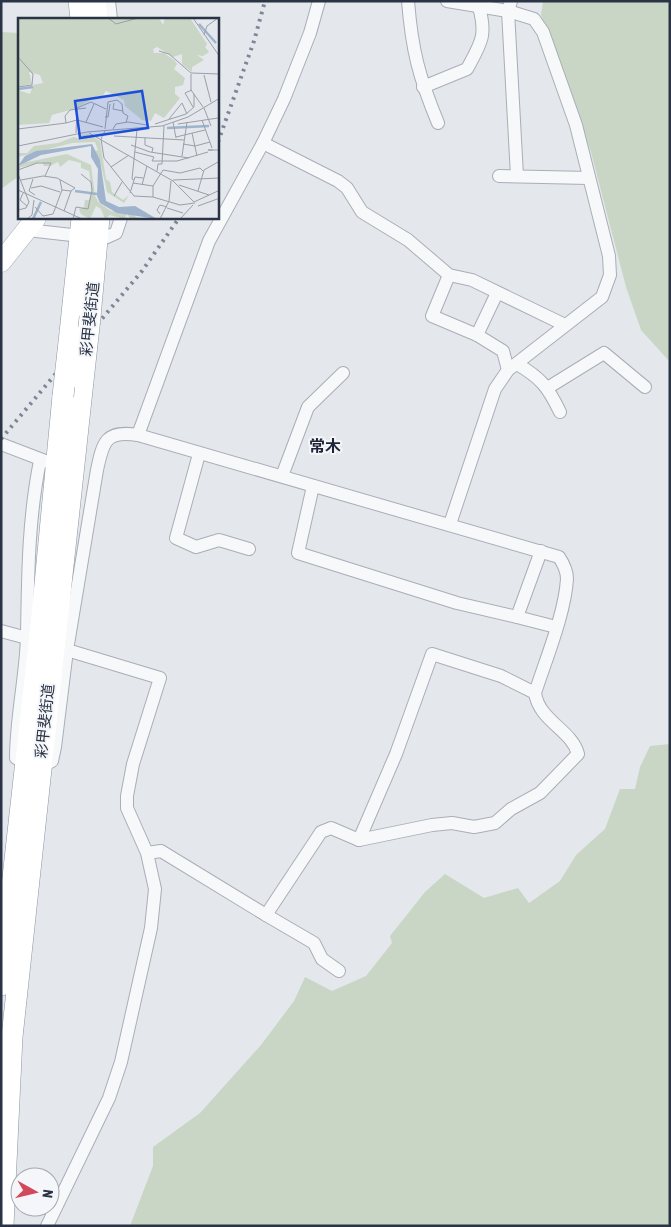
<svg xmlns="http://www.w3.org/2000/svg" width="671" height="1227" font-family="'Asap Condensed','Noto Sans JP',sans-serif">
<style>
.green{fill:#c9d6c5}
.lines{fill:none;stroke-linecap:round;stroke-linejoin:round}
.minor-casing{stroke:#a9aeb7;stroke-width:14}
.primary-casing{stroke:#a3abb8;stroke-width:21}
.trunk-casing{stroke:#8b94a3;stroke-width:22}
.minor{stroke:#f7f8fa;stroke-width:12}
.primary{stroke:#fff;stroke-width:20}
.trunk{stroke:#fff;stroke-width:21}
.rail{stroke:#7d8696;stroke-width:4;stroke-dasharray:2.5 5;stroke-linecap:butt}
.trunk-bridge-casing{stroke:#8b94a3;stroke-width:22;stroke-linecap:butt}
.trunk-bridge{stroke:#fff;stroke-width:21}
.labels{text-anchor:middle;stroke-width:4;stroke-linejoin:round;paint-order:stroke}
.street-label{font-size:15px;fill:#2b3445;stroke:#f4f6f9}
.neighbourhood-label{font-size:16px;font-weight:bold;fill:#1d2536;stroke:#f4f6f9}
.inset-river{fill:none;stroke:#9fb4cc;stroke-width:2.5}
.inset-road{fill:none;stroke:#9a9fa9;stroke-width:1}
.view{fill:#1d4ed8;fill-opacity:0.15;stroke:#1d4ed8;stroke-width:2.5}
.inset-edge{fill:none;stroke:#2b3445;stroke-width:2.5}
</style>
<rect width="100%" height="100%" fill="#e4e7ec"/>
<g class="green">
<polygon points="543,1 670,1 670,362 641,330 626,287 591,152 541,15"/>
<polygon points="1,32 19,33 19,176 1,189"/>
<polygon points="670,744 670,1226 130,1226 153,1166 153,1147 200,1113 261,1045 294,1001 305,977 332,991 366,976 392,943 390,936 425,892 445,874 484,898 518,888 529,903 560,881 576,855 605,829 620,789 635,789 640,767 650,746"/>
</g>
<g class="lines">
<g class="minor-casing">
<g id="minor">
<polyline points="109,1 111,19"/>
<path d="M408,1C412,51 419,77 438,123"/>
<polyline points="447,1 508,11 534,19 543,32 576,125 609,256 610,275 602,297 508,370 495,389 450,524"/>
<polyline points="511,1 508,11 517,176"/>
<path d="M423,87L467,69C481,43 487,36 479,7"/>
<polyline points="263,143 338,181 347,188 362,212 408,240 449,275 472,280 565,325"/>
<polyline points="499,176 589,178"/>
<polyline points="27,230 72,235"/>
<polyline points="107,237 116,233 121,218"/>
<polyline points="449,275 432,316 477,335 503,351 508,370"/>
<polyline points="477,335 497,293"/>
<path d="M517,364C541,378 548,387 560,412"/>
<polyline points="549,387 604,353 645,387"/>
<polyline points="138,435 209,241 263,143 284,99 310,33 319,1"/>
<polyline points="1,444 48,462"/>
<polyline points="199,454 176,538 196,547 219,540 249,549"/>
<polyline points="282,476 308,407 343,373"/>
<polyline points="313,486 298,553 457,603 517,617"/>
<polyline points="541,551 517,617 556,627"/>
<polyline points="1,631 27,638"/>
<path d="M25,763L16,758C16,717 26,677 27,636C28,577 28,520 40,461"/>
<polyline points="43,766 52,761 55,747 67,650"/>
<polyline points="359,840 396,754 432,654 501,676 535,693"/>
<polyline points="266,915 314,943 322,959 339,971"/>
<polyline points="27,1207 55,1208"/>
<path d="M47,1226L109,1098L121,1062L151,928L155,889L147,853L127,808V796L133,764L160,678L67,650L97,470C103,441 106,430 138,435L559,557C563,563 567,570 567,579C565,613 546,659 535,693C539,721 572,730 578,754L540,793L511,809L495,823L474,827L452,823L432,825L359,840L331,828L321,832L266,915L161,851L147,853"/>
</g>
</g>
<g class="primary-casing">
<polyline id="primary" points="1,262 36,218"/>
</g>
<g class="trunk-casing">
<g id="trunk">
<polyline points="79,1 81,19"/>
<polyline points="95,1 97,19"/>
<polyline points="90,317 99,218"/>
<polyline points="70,333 82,218"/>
<polyline points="1,985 41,626 63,396"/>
<polyline points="3,1226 12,1037 83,381"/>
</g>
</g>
<use href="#minor" class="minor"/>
<use href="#primary" class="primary"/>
<use href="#trunk" class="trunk"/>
<g class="rail">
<polyline points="218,142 254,41 265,1"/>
<polyline points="1,439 142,271 179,218"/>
</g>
<g class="trunk-bridge-casing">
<g id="trunk-bridge">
<polyline points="83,381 90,317"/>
<polyline points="63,396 70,333"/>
</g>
</g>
<use href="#trunk-bridge" class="trunk-bridge"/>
</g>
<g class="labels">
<g class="street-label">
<text transform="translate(90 319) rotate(-84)" y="5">彩甲斐街道</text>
<text transform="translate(45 721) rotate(-84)" y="5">彩甲斐街道</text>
</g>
<g class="neighbourhood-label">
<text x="325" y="452">常木</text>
</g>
</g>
<g transform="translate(18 18)">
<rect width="201" height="201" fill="#e4e7ec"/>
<path d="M0,0H141L145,7L147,0H172L189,26L187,29L191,34L185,38L179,37L186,42L174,49V54L164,46V36L155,39L139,29L135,31L136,35H146L157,43L159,46L156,51L167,60L165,67L157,69V76L162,80L146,100L137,95L133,103L124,102L107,88L106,82L88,73L83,80L79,78L59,90L34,97L31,105L0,107V72L12,76L15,67L25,65L22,57L11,54L14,66L0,69ZM69,116L82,123L88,161L92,164L94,174L105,182L111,177L106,185L89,174L82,142L76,134L80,132L77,124L54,125L0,139V135H9L16,128L40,125L56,119L63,121L64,117ZM49,136L73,147L77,178L81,185L93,193L112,195L121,201H113L109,196L106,201L92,197L87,201L83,191L78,188L72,201L63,196L61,191L66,189L67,182H71L74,174L71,153L63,150V145L51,142L42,149L40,144L32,148H26L24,144L0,150L4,145Z" fill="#c9d6c5"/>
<path d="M74,126L82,142L88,183L101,189L117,188L139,201L99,195L82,185L79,178L80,151L73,139V128L23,137L0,148L7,138L18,133Z" fill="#9fb4cc"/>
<path class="inset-river" d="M181,6L198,25M0,71L15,69M149,110L191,108M57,173L79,176M15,201L23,184"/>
<path class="inset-road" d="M90,0L98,6L120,0M175,0L202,39M186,17L189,8L200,0M141,33L151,36L173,55L202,56M0,39L15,56L14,67L0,69M173,56V72L185,89M186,57L193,84M174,72L167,75L175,89M96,85L95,91L105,93M186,90L193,108M87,99H90L92,86M151,101L164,85L169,96M184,102L194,130M68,104L76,86M155,104L158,120M48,105L59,102L85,109M137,106L168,96L176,89V76M160,106L200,100M0,111L48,105L47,98L52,92L68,90M87,111L90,84L99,82L104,86L105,95L110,98L108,104M95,111L98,106L110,104L129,107M87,113L83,121L86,140L116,178L135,179V168L145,152L162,155L182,150L185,153M58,115L59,90L73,84L88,91M71,115L155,163L176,184L202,172M174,115L179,138M96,118L166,122M158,119L187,112M127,120V127L135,130L134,134M165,126L177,128L192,124M113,127L132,134L171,140M0,128L69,114L144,108L170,99L202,80M195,132H190H202M117,134L136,139L134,143H159L190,134M164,138L169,104M93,149L111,137M0,152L19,145H33L27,158M139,153L140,146H144L146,108M0,156L11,184L8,190L0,192M15,161L11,173L17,177M3,162L25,158L39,160L57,170L53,173L44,172M116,162L114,161L119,112M155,162L202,160M115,165L135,168M124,167L129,148M161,167L191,177M13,170L23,168L42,174M0,172L64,201M180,173L186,152L200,144M5,175L2,182L9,188M112,175L117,159L125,160M96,178L104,164M135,179L162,187L177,185M180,188L202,180M17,189L25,198L35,196L44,172L42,162M149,190L165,195M46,193L53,173M142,196L139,192L142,187L149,189M9,201L14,197L16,182M55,201L58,189L70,191L74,172L73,164L63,156M142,201L151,183L153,163M162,201L175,187"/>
<path class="view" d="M124,73L130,110L62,120L57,83Z"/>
<rect width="201" height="201" class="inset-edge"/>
</g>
<rect width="671" height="1227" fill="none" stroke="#2b3445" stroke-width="5"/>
<g transform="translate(35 1192) rotate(98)"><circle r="24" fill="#f4f6f9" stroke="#a4a8b1"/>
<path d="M0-4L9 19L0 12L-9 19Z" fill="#d1495b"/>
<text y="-8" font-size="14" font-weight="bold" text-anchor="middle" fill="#2b3445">N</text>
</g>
</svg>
